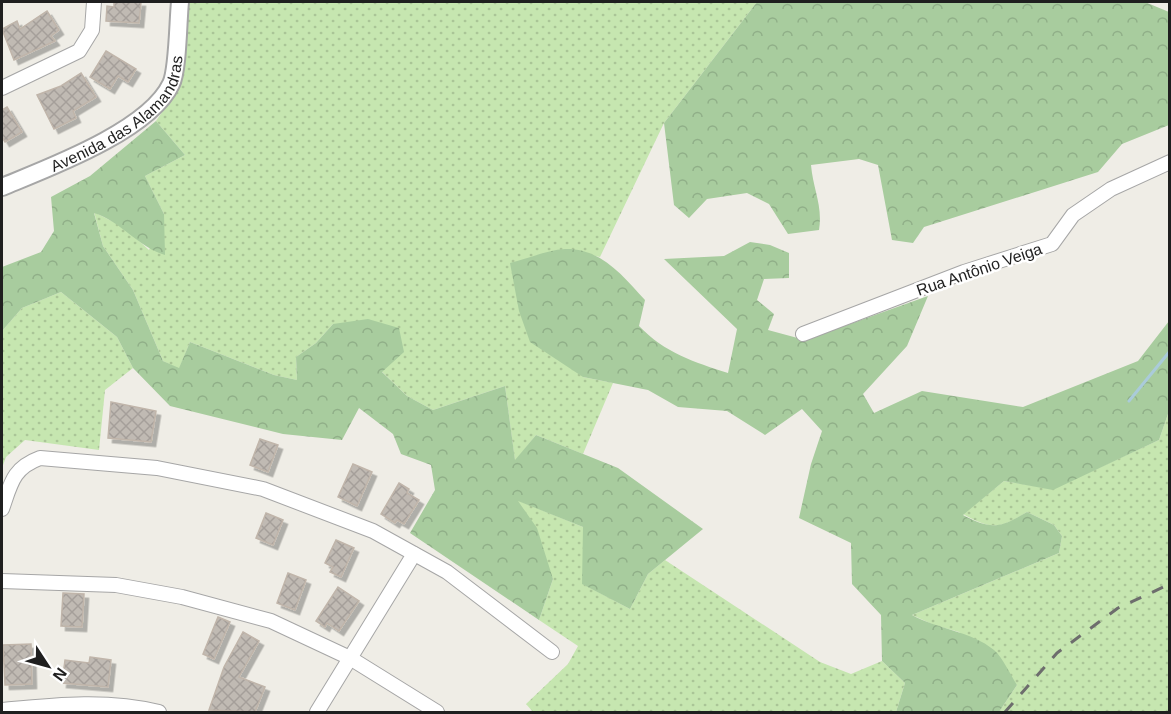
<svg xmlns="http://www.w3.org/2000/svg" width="1171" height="714" font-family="Arial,sans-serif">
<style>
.grass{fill:url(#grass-dots)}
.forest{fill:url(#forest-crowns)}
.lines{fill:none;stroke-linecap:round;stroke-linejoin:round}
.stream{stroke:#aacbda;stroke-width:3}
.building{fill:url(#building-cross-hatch);stroke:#c0b5aa;stroke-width:1.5;filter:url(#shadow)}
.minor-casing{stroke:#a6a6a6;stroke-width:16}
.tertiary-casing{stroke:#a6a6a6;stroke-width:20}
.minor{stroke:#fff;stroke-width:14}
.tertiary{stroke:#fff;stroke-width:16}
.rail{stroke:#6d6d6d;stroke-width:3;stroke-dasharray:12 12;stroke-linecap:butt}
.labels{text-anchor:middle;stroke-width:5;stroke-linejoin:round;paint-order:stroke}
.street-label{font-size:16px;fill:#1f1f1f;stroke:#fff}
</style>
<defs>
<pattern id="grass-dots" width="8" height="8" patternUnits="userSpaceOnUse" patternTransform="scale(1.5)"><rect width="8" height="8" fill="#c6e6b0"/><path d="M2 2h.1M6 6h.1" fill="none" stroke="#aac597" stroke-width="1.8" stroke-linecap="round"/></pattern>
<pattern id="forest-crowns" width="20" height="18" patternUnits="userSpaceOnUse" patternTransform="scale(1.5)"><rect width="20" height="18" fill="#a8cc9e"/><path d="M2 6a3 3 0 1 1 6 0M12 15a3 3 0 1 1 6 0" fill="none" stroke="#90af88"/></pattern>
<pattern id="building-cross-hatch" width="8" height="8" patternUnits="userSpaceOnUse" patternTransform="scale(1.5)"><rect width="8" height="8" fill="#c0bab3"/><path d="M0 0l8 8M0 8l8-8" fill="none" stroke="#a59f9a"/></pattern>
<filter id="shadow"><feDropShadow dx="4.5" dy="4.5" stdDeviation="0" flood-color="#0004"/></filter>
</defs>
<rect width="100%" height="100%" fill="#efede6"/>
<g class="grass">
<polygon points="188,2 757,2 664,123 600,257 565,249 583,377 613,383 583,454 536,435 515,461 505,386 433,410 407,396 333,324 316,343 296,357 297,380 274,375 190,342 179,369 163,361 133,290 103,246 94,212 125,228 149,250 164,214 145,176 185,155 156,121 179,87"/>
<polygon points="61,292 117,337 133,368 105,390 99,450 25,440 6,457 2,468 2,331 22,308"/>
<path d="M1169,411V712H999L1017,685L959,632L934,625L912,615L1059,553L1062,536L1054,525L1027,512C1000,529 991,530 963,514L1004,481L1053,489L1159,440Z"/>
<polygon points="517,500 583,527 583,584 630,609 648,574 665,560 820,662 851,674 882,661 905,683 896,712 533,712 526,704 568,664 578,646 539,620 553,579"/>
</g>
<g class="forest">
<path d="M757,2H1145L1169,12V125L1122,144L1098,172L924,227L913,243L892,240L878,165L859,159L811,165C813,189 823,206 819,230L788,234L769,204L747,193L707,199L689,218L674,205L664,123Z"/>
<path d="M156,121L185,155L145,176L164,214L165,255C138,247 122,222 94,213L103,246L133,290L163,361L179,368L190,342L274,375L297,380L296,357L316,343L333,324L368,319L399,328L404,352L382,372L407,396L433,410L505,386L515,460L536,435L618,468L703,529L648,574L630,609L582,584L583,527L518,501L537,528L553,579L539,620L410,533L435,490L431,465L401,454L393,434L359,408L342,440L283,434L170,406L133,368L117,337L61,292L22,308L2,331V267L41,252L54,231L51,197L90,176Z"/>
<path d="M750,242L770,245L789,253V278L764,279L757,300L774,314L768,330L805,340L928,296L907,346L863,394L874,413L922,391L1023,407L1138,361L1169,321V411L1159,440L1053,490L1004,481L963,515C991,530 1000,528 1027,512L1054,525L1062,536L1059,553L912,615C937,629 971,631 994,650C1003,658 1010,674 1017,685L999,712H896L905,683L882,661L881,615L852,584L851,543L799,518L811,464L822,431L802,409L765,435L727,411L678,407L648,390L583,377L530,342L519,311L510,263C527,259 547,250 565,249C601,248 623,276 645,300L639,326C665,353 694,362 728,373L737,329L664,259L724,256Z"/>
</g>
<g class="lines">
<polyline class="stream" points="1129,401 1170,351"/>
</g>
<g class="building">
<polygon points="114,2 141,2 139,23 106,21 107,6 114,7"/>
<polygon points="47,11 59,30 51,36 55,41 14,60 2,29 17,21 20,29"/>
<polygon points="106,51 136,69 128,82 118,76 110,89 90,77"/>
<polygon points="81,73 96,97 73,111 76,118 54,129 37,95 61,86"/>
<polygon points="7,107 22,132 5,142 2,137 2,110"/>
<polygon points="111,402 156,411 151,442 108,438"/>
<polygon points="260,439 278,445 268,472 250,465"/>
<polygon points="353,464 372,472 357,506 338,497"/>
<polygon points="399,483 409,489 407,493 419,500 404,524 397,520 395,523 381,514"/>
<polygon points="266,513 283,520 273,545 256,538"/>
<polygon points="336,540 354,548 341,577 330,572 333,567 325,563"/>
<polygon points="288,573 306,580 295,610 277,603"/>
<polygon points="338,587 359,601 339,631 327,623 325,627 316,621"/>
<polygon points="63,593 84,594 82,627 61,626"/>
<polygon points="218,617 230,622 214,659 203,654"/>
<polygon points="243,632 259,641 239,677 265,687 255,712 209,710 224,667"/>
<polygon points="31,644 32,684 5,685 3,645"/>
<polygon points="90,657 111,660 108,687 62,683 65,660 89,663"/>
</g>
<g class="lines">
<g class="minor-casing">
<g id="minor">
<polyline points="2,88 79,51 92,30 94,2"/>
<polyline points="803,334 964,272 1052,244 1073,215 1111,189 1170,162"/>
<path d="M2,509C11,483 13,468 40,458L157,468L263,489L373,531L447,572L552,652"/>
<polyline points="2,581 116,585 182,597 271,621 350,658 437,712"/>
<path d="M2,710C54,705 107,699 159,712"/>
<polyline points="317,712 414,554"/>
</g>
</g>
<g class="tertiary-casing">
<g id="tertiary">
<path id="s1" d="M2,187C48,168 149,131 171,84C178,70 178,20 180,2"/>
</g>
</g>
<use href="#minor" class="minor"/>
<use href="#tertiary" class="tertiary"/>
<polyline class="rail" points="1005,712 1057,653 1118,608 1170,584"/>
</g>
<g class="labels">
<g class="street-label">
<text dy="6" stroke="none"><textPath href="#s1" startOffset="142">Avenida das Alamandras</textPath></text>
<text transform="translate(979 269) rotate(-19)" y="6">Rua Antônio Veiga</text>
</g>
</g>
<rect width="1171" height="714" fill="none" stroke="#1f1f1f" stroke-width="6"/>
<g transform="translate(48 666) rotate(126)" stroke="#ffffff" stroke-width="4.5" paint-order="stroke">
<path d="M0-4.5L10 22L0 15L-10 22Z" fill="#1f1f1f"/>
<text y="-9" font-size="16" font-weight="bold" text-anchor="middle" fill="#1f1f1f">N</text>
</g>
</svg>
